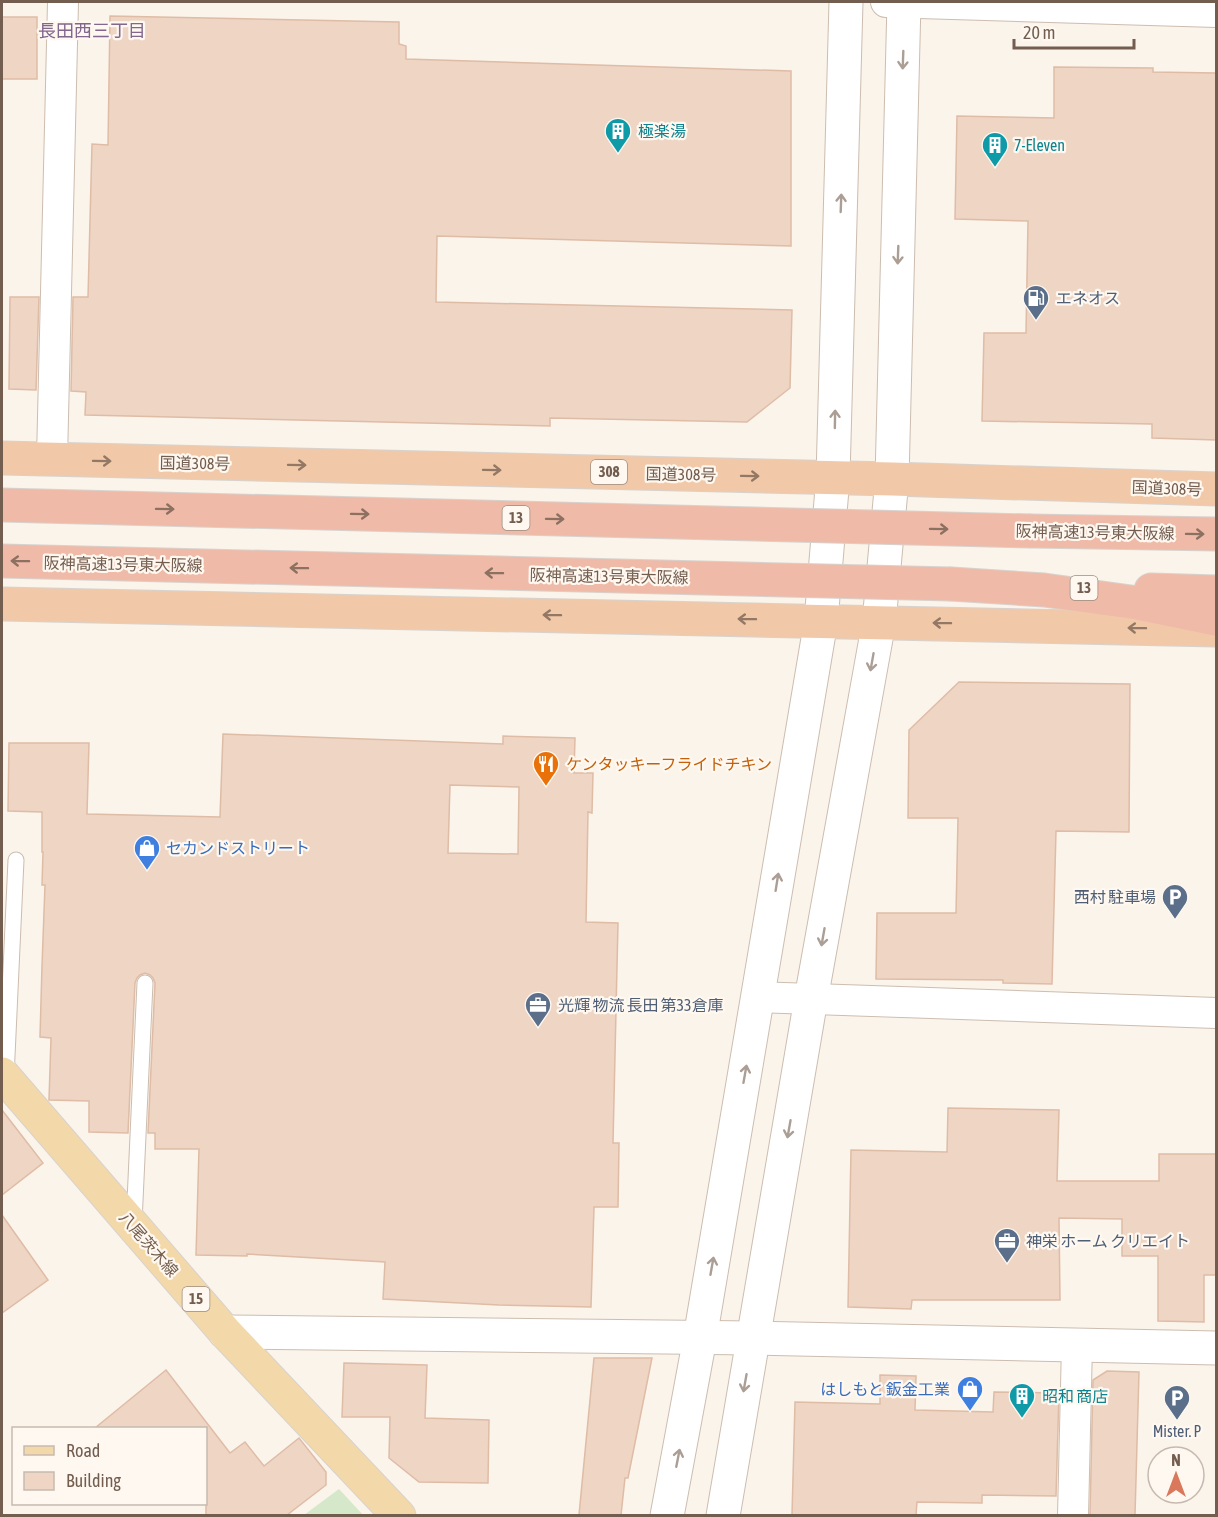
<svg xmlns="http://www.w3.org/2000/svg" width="1218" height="1517" font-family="'Asap Condensed','Noto Sans JP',sans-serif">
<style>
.green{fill:#d5e8c9}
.building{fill:#eed5c4;stroke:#dfbca6;stroke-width:1.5;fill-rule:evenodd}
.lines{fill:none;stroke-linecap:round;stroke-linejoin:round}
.service-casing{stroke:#ccbdb0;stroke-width:17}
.minor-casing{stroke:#ccbdb0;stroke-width:32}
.tertiary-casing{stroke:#ccbdb0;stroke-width:35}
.primary-casing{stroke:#d8d2ce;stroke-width:35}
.trunk-casing{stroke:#d8d2ce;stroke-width:35}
.motorway-casing{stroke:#d8d2ce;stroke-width:35}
.service{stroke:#fff;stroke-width:15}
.minor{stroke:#fff;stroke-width:30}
.tertiary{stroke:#fff;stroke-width:33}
.primary{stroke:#f3d8a9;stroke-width:33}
.trunk{stroke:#f1c9a8;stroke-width:33}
.motorway{stroke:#efbaa7;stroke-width:33}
.motorway-bridge-casing{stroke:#d8d2ce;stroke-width:35;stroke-linecap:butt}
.motorway-bridge{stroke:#efbaa7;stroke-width:33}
.oneway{stroke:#ab9e95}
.oneway2{stroke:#927865}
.oneway3{stroke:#8c7061}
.labels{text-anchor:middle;stroke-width:4.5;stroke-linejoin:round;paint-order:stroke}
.shield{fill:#fef8f0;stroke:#9d8c7f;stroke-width:1.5}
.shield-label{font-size:15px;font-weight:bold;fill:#735d4f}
.culture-label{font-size:16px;fill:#0d838f;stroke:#fef8f0;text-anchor:start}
.service-label{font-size:16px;fill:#4e5e75;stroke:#fef8f0;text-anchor:start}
.street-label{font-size:16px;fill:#735d4f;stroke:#fef8f0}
.food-label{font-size:16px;fill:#c56008;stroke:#fef8f0;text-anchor:start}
.shop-label{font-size:16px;fill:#366cbe;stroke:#fef8f0;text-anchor:start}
.neighbourhood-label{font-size:18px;fill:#82678f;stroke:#fef8f0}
</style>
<rect width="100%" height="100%" fill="#fbf4ea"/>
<polygon class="green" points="339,1489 363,1515 304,1515"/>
<g class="building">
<polygon points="110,16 399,22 399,44 406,46 406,59 791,71 791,246 437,236 436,302 792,310 790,388 747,422 550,418 550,426 85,415 86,392 71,391 73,297 88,297 92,144 108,145"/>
<rect x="2" y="17" width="35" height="62"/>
<polygon points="1054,67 1153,68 1153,72 1216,73 1216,440 1152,438 1152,424 982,421 984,333 1026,333 1028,221 955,219 957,116 1054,118"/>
<polygon points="10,297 39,297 36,390 9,389"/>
<polygon points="959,682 1130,684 1129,832 1056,831 1052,984 1003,983 1003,980 876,979 877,913 956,913 958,818 908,818 909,730"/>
<path d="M223,734L503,744V736L575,738L574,773H593L592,813L588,812L586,922L618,923L613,1143H619L618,1207H594L591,1307L499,1305L383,1299L385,1262L247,1254V1256L196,1255L199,1149H155V1133H148L155,983L153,978L150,975L145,973L140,975L137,978L135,983L128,1133L89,1132V1101L49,1100L51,1038L40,1037L42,966L45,885H42L43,852H42V812L8,811L9,743H89L87,814L220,817ZM450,785L519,787L518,854L448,853Z"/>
<polygon points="948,1108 1059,1110 1057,1181 1159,1181 1159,1154 1216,1154 1216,1275 1204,1275 1204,1322 1158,1321 1158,1256 1122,1256 1122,1219 1059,1218 1060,1300 912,1300 911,1309 848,1307 851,1150 947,1152"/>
<polygon points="2,1110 43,1163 2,1195"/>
<polygon points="2,1215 48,1280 2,1313"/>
<polygon points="594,1358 652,1358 628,1478 625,1478 621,1515 579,1515"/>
<polygon points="344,1363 427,1365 425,1418 489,1420 488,1483 419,1482 389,1458 390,1417 342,1417"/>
<polygon points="166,1370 230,1453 245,1442 264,1466 299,1438 326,1472 326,1485 287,1515 206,1515 206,1428 95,1428"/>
<polygon points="1107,1371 1139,1372 1135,1515 1090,1515 1093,1380"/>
<polygon points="880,1375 916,1376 915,1410 993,1412 994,1392 1059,1393 1056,1496 982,1495 982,1503 917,1502 916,1515 792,1515 795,1402 880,1404"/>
</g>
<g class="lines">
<g class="service-casing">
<g id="service">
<polyline points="6,1078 16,860"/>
<polyline points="134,1223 145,983"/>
</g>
</g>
<g class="minor-casing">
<g id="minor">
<polyline points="886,2 1216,12"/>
<polyline points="52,459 63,2"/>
<polyline points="758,997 1216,1013"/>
<polyline points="1073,1516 1077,1344"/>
</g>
</g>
<g class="tertiary-casing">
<g id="tertiary">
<polyline points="225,1332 753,1338 1216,1348"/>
<polyline points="667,1516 700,1338 821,621 833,477 846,2"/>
<polyline points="723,1516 811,999 879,622 892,479 904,2"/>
</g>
</g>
<g class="primary-casing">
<polyline id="primary" points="2,1074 225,1332 399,1516"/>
</g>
<g class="trunk-casing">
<g id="trunk">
<polyline points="2,458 892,479 1216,489"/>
<polyline points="2,604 1216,630"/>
</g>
</g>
<g class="motorway-casing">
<g id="motorway">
<polyline points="1031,531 1216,534"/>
<polyline points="951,584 1044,590 1138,603 1216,619"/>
<polyline points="1151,590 1216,592"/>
</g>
</g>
<use href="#service" class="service"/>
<use href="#minor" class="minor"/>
<use href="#tertiary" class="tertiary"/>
<use href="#primary" class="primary"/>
<use href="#trunk" class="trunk"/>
<use href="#motorway" class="motorway"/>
<g class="motorway-bridge-casing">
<g id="motorway-bridge">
<polyline points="2,505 1031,531"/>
<polyline points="2,561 951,584"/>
</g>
</g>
<use href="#motorway-bridge" class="motorway-bridge"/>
</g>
<defs><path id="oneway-shaft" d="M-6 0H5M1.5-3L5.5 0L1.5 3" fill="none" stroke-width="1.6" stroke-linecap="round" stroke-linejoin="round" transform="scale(1.5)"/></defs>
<g class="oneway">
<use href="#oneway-shaft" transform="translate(903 60) rotate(92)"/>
<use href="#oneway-shaft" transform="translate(841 203) rotate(-88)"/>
<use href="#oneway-shaft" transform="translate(898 255) rotate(92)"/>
<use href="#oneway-shaft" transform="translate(835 419) rotate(-89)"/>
<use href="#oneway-shaft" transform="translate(872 662) rotate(100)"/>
<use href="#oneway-shaft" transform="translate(777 882) rotate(-81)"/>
<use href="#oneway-shaft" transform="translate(823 937) rotate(100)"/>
<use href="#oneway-shaft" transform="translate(745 1074) rotate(-80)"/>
<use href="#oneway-shaft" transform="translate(789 1129) rotate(100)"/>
<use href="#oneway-shaft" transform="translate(712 1266) rotate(-80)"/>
<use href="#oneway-shaft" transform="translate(745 1383) rotate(100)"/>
<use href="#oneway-shaft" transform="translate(678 1458) rotate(-79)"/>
</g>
<g class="oneway2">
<use href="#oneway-shaft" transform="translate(102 461) rotate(1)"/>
<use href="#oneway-shaft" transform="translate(297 465) rotate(1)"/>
<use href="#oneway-shaft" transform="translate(492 470) rotate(1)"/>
<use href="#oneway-shaft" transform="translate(750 476) rotate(1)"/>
<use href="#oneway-shaft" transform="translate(552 615) rotate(-179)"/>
<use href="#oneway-shaft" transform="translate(747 619) rotate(-179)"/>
<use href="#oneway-shaft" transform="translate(942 623) rotate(-179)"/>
<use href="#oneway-shaft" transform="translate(1137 628) rotate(-179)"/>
</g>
<g class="oneway3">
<use href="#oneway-shaft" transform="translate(165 509) rotate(1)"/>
<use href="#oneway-shaft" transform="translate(360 514) rotate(1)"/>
<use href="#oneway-shaft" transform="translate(555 519) rotate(1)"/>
<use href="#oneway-shaft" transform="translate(939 529) rotate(1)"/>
<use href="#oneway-shaft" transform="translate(1195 534) rotate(1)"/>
<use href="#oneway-shaft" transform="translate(20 561) rotate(-179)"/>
<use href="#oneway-shaft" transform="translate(299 568) rotate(-179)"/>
<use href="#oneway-shaft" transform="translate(494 573) rotate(-179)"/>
</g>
<defs>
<g id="building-pin" transform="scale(1.35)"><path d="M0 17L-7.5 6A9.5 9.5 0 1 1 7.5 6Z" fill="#0f9aa8" stroke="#fef8f0"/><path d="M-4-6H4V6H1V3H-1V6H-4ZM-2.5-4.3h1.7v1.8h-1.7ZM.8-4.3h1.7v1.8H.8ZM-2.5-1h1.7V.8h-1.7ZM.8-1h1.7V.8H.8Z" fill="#fff"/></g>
<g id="fuel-pin" transform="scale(1.35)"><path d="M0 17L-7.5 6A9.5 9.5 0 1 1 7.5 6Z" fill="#5c6f8a" stroke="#fef8f0"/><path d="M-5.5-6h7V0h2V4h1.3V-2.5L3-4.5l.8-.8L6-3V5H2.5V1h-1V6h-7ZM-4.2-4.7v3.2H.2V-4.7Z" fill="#fff"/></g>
<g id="restaurant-pin" transform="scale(1.35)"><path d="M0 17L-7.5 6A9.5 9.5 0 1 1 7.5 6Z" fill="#e8710a" stroke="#fef8f0"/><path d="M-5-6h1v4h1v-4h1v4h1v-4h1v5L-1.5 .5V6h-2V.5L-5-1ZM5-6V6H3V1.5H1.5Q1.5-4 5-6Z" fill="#fff"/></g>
<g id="shop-pin" transform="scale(1.35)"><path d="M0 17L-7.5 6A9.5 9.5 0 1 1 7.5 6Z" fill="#3f7fe0" stroke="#fef8f0"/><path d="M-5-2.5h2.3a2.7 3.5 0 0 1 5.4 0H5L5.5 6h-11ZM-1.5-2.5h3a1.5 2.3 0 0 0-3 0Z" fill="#fff"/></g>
<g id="parking-pin" transform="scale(1.35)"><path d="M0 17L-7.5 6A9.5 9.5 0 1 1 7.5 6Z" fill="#5c6f8a" stroke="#fef8f0"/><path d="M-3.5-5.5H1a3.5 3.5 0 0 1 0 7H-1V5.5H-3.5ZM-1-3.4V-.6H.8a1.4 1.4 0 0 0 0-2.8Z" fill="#fff"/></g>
<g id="office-pin" transform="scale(1.35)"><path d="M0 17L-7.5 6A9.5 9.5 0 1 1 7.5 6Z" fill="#5c6f8a" stroke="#fef8f0"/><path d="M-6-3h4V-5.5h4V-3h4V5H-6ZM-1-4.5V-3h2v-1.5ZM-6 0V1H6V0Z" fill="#fff"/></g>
</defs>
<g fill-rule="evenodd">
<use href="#building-pin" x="618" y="131"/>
<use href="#building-pin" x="995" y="145"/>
<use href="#fuel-pin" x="1036" y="298"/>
<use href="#restaurant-pin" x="546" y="764"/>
<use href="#shop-pin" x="147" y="848"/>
<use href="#parking-pin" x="1175" y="897"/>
<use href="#office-pin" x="538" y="1005"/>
<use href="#office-pin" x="1007" y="1241"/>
<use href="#shop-pin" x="970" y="1389"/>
<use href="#building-pin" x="1022" y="1396"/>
<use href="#parking-pin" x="1177" y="1398"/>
</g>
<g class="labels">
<g class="shield">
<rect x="591" y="460" width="36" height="24" rx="4.5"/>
<rect x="502.5" y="506" width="27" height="24" rx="4.5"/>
<rect x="1070.5" y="576" width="27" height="24" rx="4.5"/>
<rect x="182.5" y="1287" width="27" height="24" rx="4.5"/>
</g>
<g class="shield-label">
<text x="609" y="477">308</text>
<text x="516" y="523">13</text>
<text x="1084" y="593">13</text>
<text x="196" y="1304">15</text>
</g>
<g class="culture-label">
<text x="638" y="137">極楽湯</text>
<text x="1014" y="151">7-Eleven</text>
<text x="1042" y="1402">昭和 商店</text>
</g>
<g class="service-label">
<text x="1056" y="304">エネオス</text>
<text x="1156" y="903" text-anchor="end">西村 駐車場</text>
<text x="558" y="1011">光輝 物流 長田 第33倉庫</text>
<text x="1026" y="1247">神栄 ホーム クリエイト</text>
<text x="1177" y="1437" text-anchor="middle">Mister. P</text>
</g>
<g class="street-label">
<text transform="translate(195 463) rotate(1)" y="6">国道308号</text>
<text transform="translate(681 474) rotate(1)" y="6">国道308号</text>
<text transform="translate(1167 488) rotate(2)" y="6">国道308号</text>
<text transform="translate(1095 532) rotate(1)" y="6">阪神高速13号東大阪線</text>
<text transform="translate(123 564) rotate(1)" y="6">阪神高速13号東大阪線</text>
<text transform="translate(609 576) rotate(1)" y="6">阪神高速13号東大阪線</text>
<text transform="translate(149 1244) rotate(49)" y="6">八尾茨木線</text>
</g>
<g class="food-label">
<text x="566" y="770">ケンタッキーフライドチキン</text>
</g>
<g class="shop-label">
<text x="166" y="854">セカンドストリート</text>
<text x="950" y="1395" text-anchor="end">はしもと 鈑金工業</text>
</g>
<g class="neighbourhood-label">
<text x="92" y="37">長田西三丁目</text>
</g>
</g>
<rect width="1218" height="1517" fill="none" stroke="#735d4f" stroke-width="6"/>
<rect x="12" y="1427" width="195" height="78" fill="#fef8f0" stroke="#c6bab0" stroke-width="1.5"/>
<rect x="24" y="1446" width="30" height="9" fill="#f3d8a9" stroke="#c6bab0" stroke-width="1.5"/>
<text x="66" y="1457" font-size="18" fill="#735d4f">Road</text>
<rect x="24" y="1472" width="30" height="18" fill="#eed5c4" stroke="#c6bab0" stroke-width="1.5"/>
<text x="66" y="1487" font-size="18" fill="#735d4f">Building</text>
<g transform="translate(1176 1475)"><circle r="28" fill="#fef8f0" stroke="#c6bab0" stroke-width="1.5"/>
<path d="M0-4.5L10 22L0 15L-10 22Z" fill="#d9785b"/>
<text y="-9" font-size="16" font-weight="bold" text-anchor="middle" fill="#735d4f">N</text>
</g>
<path d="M1014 39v9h120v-9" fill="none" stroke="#735d4f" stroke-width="3"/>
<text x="1023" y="39" font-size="18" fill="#735d4f" stroke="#fef8f0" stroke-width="4.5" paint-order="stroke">20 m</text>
</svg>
